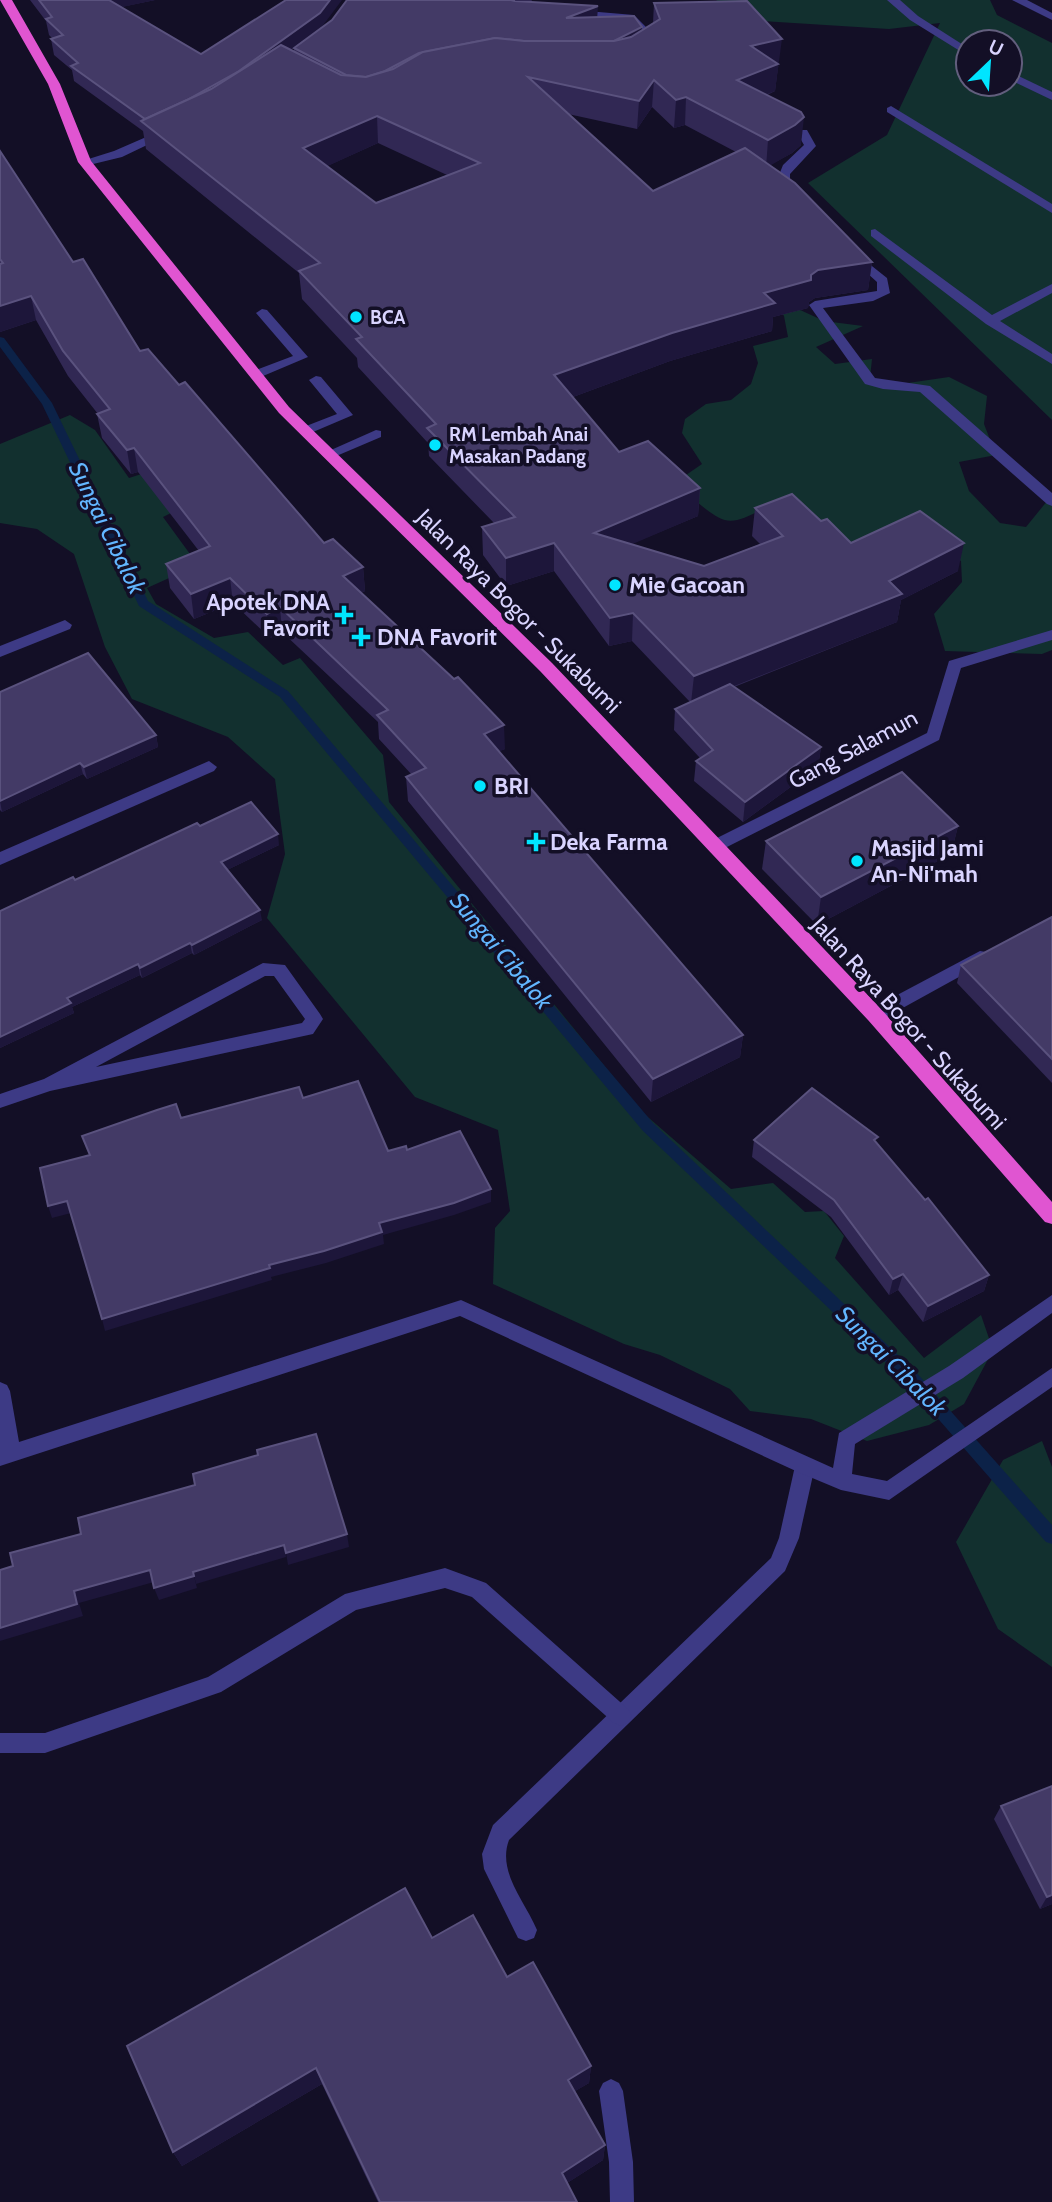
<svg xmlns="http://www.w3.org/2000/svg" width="1052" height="2202" font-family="Cabin,sans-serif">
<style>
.green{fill:#12302f;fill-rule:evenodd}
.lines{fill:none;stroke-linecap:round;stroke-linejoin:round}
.stream{fill:#0c2248;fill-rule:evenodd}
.service{fill:#3d3a85;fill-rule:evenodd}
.minor{fill:#3d3a85;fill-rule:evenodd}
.trunk{fill:#e055d1;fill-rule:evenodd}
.wall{fill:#312854;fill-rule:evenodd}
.shaded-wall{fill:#1d163a}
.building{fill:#433a66;stroke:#5a527e;stroke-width:2;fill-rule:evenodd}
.poi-dot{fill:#00e5ff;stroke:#130f26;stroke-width:2.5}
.labels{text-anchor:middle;stroke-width:7;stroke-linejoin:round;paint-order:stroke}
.far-poi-label{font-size:19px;font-weight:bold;fill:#d9d4ff;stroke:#130f26;text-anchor:start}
.poi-label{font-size:23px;font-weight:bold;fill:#d9d4ff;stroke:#130f26;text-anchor:start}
.street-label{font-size:23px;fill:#d9d4ff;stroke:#130f26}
.water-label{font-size:24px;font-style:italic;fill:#62b6ff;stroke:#130f26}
</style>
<rect width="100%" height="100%" fill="#130f26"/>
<g class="green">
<path d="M716,0H990L997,15L1052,43V420L808,183L887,135L940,23L889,29L748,20ZM968,42H1010V84H968Z"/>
<path d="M770,296L824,321L863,326L816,347L835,364L872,359L870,378L901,384L949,377L987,396L984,424L996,455L959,462L969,491L1000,523L1026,527L1052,495V650L1042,654L945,651L934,614L962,582L961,561L916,533L853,560L763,509C730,526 725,525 697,502L696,484L686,475L702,464L682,433L685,419L706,404L731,400L751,384L758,363L753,346L788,337L784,316Z"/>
<polygon points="70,415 95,430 129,478 154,470 181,508 163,517 198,565 147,588 156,604 214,638 248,632 283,665 300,658 383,755 389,802 642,1112 731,1189 773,1183 805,1212 824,1211 844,1236 835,1258 924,1358 981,1315 993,1350 964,1404 929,1425 867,1441 811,1419 750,1411 730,1389 660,1355 624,1344 493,1284 495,1228 510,1211 498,1130 415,1097 267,918 285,854 275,779 228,737 132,699 105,647 74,554 37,529 0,523 0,444"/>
<polygon points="1042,1441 1052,1467 1052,1667 998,1629 956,1542 1003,1460"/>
</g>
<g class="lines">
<polygon class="stream" points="0,337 4,338 52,403 148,601 288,691 653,1123 915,1371 1052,1525 1052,1544 1046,1542 905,1381 643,1131 280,697 139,606 42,404 0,347"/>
<g class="service">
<polygon points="262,309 267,310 308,357 256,379 251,378 251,372 293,356 256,313"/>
<polygon points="316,376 321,377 353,415 306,435 299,431 301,428 337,414 309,380"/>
<polygon points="376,430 381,431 381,437 334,457 324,457 322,454"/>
<polygon points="1052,630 1052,640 961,668 939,740 721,850 709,850 707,846 709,842 927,733 949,661"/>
<path d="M805,1457L812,1460L815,1466L799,1538L785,1571L509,1840C497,1872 525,1901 537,1930L534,1938L526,1941L518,1938L484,1869L482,1854L493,1825L771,1558L779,1538L795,1466L798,1460Z"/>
<polygon points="611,2079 619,2083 623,2091 633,2162 634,2202 610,2202 609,2162 599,2091 603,2083"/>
</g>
<g class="minor">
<polygon points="887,0 900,0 918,16 968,48 968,56 910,20"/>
<polygon points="1012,0 1027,0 1052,13 1052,20"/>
<polygon points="575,10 634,15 649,30 639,32 627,20 571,15 569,13"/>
<polygon points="1010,72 1052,92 1052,100 1010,80"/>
<polygon points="891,106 1052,204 1052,213 887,112 887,108"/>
<polygon points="799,130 807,130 816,146 790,174 790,186 796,194 790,198 786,197 777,180 783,165 804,145 797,133"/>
<polygon points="160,131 170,134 122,157 85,166 79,162 114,151"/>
<polygon points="875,229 992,315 1052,284 1052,293 1000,321 1052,354 1052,364 986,324 871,236 871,230"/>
<polygon points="853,251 887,278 890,293 873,301 823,308 875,378 930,386 1052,493 1052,506 1047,504 920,392 883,389 865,384 809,305 815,301 877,291 877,282 847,255"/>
<polygon points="65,620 72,625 70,629 0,657 0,646"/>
<polygon points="209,761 217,767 214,771 0,865 0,852"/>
<polygon points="980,951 986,952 988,957 986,962 881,1020 869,1020 867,1015 869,1010"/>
<path d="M263,963L285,965L320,1014L323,1019L313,1034L50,1091L0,1108V1094L44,1079ZM265,976H274L305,1019L302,1023L96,1067Z"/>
<polygon points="1052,1295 1052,1313 963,1378 855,1444 852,1474 887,1481 1052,1368 1052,1387 889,1500 841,1490 798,1472 460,1316 0,1466 0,1382 7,1385 10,1391 19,1442 461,1300 833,1468 839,1433 949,1366"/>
<polygon points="445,1568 486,1583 628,1709 632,1716 628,1723 621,1726 614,1723 472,1597 445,1588 356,1610 221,1692 45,1753 0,1753 0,1733 45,1733 208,1677 345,1594"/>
</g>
<polygon class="trunk" points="0,0 12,0 60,84 91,161 289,407 552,663 882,1010 1052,1202 1052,1224 1045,1222 868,1020 540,671 279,413 78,162 48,84"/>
</g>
<g class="wall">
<path d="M30,0H155L121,7L201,54L291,50L294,51V48L332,20L347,0H532L531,2L642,27V30L653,23L654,3L779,67H778L775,91L767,95L801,145L792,153L770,165L872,262L868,290L815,298L809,302L808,308L773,317L772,331L670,361L573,397L619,452L700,488L698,516L631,544L704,566L760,544L752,536L755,508L821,521L851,543L958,571L901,600L897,622L734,687L821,747L818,767L743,822L694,781L696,761L700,758L674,730L675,709L690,702L632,641L609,646L554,571L506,586L483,555L482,527L494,523L429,456L428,443L358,367L357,358L302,299L299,273L146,149L143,131L74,81L72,70L54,55L51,39H53L49,35L46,21ZM652,107L674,128L685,125L736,152L653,191L568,114L637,129ZM378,143L447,175L376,203L327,166Z"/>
<polygon points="0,151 73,262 140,351 179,385 324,543 363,567 365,591 361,593 505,749 499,751 743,1035 740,1057 651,1102 408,801 406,777 412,775 379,739 378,722 282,632 270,638 233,603 194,619 170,588 166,564 199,551 138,472 131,474 102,438 97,414 98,414 68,376 36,320 0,332"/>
<polygon points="0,692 156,735 158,747 87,779 83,774 2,812 0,810"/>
<polygon points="200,826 279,845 227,870 262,920 194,955 192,953 142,978 140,975 72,1007 74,1013 0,1048 0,911"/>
<polygon points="958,826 951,854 817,925 762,869 766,841"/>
<polygon points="1052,917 1052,1083 957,983 961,965"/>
<polygon points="754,1140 877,1143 989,1275 984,1291 923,1322 898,1290 889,1295 831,1217 752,1157"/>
<polygon points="1001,1806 1052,1904 1040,1909 994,1819"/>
<polygon points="432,1938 507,1977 591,2066 589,2083 575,2091 605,2145 603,2160 567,2183 577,2202 378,2202 322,2084 182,2166 173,2152"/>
</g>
<g class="shaded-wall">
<polygon points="102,0 155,0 104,11"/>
<polygon points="330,0 342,0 321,28 238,89 146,125"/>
<polygon points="598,6 597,21 566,18"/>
<polygon points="642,27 641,43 613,42"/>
<polygon points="782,39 775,91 735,107 737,80 751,46"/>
<polygon points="654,80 652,107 637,129 639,101"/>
<polygon points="686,97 685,125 674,128 676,100"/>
<polygon points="377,116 378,143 306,176 303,148"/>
<polygon points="804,117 801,145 792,153 766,168 768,140"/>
<polygon points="872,262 868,290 815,298 809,302 808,308 773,317 772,331 670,361 554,404 554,375 811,275 818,270"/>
<polygon points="31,296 36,320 0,332 0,306"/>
<polygon points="134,448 138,472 131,474 127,450"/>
<polygon points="700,488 698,516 593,561 594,533"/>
<polygon points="554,543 554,571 506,586 506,558"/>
<polygon points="964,543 958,571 901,600 897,622 691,703 694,676 889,581"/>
<polygon points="363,567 365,591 345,601 343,576"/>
<polygon points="230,578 233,603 194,619 191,594"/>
<polygon points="280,607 282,632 270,638 267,614"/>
<polygon points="633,613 632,641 609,646 610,618"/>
<polygon points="504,725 505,749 485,758 484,734"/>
<polygon points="156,735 158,747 87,779 84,767"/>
<polygon points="821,747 818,767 743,822 745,802"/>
<polygon points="80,763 83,774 2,812 0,801"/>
<polygon points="958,826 951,854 817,925 821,897"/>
<polygon points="278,834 279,845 223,872 221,862"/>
<polygon points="260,910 262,920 194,955 192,945"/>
<polygon points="190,943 192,953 142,978 140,968"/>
<polygon points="138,964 140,975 72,1007 74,1013 0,1048 0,1037 67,998"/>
<polygon points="743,1035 740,1057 651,1102 653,1079"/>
<polygon points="491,1189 491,1202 454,1215 383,1235 384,1244 326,1263 271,1277 272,1280 105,1331 102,1319 269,1265 379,1223"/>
<polygon points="67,1201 71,1213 52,1218 48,1206"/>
<polygon points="903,1274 898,1290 889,1295 893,1279"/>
<polygon points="989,1275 984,1291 923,1322 928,1306"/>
<polygon points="347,1534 349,1547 288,1565 286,1553"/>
<polygon points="284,1545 286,1557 196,1584 193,1572"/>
<polygon points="150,1570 154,1582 79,1603 83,1616 0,1641 0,1628 74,1591"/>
<polygon points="194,1576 197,1588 159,1600 154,1588"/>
<polygon points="1052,1895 1052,1904 1040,1909 1047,1897"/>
<polygon points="591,2066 589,2083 567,2096 568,2080"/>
<polygon points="316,2068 322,2084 182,2166 173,2152"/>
<polygon points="605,2145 603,2160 561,2187 562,2173"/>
</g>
<g class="building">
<polygon points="39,0 109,0 201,54 286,0 330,0 320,13 239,71 187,100 145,119 71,66 78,63 51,39 63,35 46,19 52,17"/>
<polygon points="347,0 511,0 515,1 598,6 566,18 634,16 642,27 614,41 524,41 495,38 419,53 385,71 366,77 346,75 294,48 332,20"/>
<path d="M747,1L782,39L751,46L778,64L737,80L801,112L804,117L795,125L768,140L686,97L676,100L654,80L639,101L528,77L653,191L745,148L795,183L872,262L818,270L811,275V280L764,293L775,303L672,333L554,375L619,452L648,441L700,488L594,533L704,566L783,536L755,508L792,494L821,521L827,519L851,543L920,511L964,543L889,581L902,594L694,676L633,613L610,618L554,543L506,558L482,527L515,517L427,428L436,424L356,339L362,337L299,271L320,263L141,121L211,89L281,45L341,75L366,77L393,69L423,52L495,38L524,41H614L631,37L660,19L654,3ZM377,116L480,163L376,203L303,148Z"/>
<polygon points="0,151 73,262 83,259 140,351 148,349 179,385 185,382 324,543 333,539 363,567 343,576 454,679 458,677 504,725 484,734 743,1035 653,1079 406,777 426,768 377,715 388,710 280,607 267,614 230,578 191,594 166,564 210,546 134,448 127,450 97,414 110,409 63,351 31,296 0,306 0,264 3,263 0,259"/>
<polygon points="88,653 156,735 84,767 80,763 0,801 0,692"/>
<polygon points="730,684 821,747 745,802 696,761 713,750 675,709"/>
<polygon points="902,772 958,826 821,897 766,841"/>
<polygon points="251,802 278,834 221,862 260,910 192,945 190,943 140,968 138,964 67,998 71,1003 0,1037 0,911 73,877 75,880 197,823 200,826"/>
<polygon points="1052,917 1052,1059 961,965"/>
<polygon points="358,1081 388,1151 406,1146 407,1150 460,1131 491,1189 454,1203 379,1223 382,1232 324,1251 269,1265 270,1268 102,1319 67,1201 48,1206 40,1168 90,1155 82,1136 157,1110 176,1104 181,1118 299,1087 303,1098"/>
<polygon points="812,1088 878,1137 874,1140 925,1200 928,1198 989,1275 928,1306 903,1274 893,1279 834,1200 754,1140"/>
<polygon points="316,1434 347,1534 286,1553 284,1545 193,1572 194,1576 154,1588 150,1570 74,1591 77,1604 0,1628 0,1570 13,1566 10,1553 81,1534 78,1518 195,1485 193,1474 258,1455 257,1450"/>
<polygon points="1052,1786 1052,1895 1047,1897 1001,1806"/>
<polygon points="405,1888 432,1938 473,1915 507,1977 533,1962 591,2066 568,2080 605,2145 562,2173 577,2202 380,2202 316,2068 173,2152 127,2046"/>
</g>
<g class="poi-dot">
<circle cx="356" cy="317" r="7"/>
<circle cx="435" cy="445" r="7"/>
<circle cx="615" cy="585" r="7"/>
<path d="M340.5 604.5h7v7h7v7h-7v7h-7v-7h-7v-7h7z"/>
<path d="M357.5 626.5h7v7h7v7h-7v7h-7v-7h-7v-7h7z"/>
<circle cx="480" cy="786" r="7"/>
<path d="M532.5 831.5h7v7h7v7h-7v7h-7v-7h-7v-7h7z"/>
<circle cx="857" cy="861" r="7"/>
</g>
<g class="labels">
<g class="far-poi-label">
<text x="370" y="324">BCA</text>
<text x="449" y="441">RM Lembah Anai<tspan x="449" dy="22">Masakan Padang</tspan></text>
</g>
<g class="poi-label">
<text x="629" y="593">Mie Gacoan</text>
<text x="330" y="610" text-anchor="end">Apotek DNA<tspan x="330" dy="26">Favorit</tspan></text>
<text x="377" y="645">DNA Favorit</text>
<text x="494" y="794">BRI</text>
<text x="550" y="850">Deka Farma</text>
<text x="871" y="856">Masjid Jami<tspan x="871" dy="26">An-Ni'mah</tspan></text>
</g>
<g class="street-label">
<text transform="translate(519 611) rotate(45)" y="8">Jalan Raya Bogor - Sukabumi</text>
<text transform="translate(853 749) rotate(-28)" y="8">Gang Salamun</text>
<text transform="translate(909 1023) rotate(48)" y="8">Jalan Raya Bogor - Sukabumi</text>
</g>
<g class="water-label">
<text transform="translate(107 528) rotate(64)" y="8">Sungai Cibalok</text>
<text transform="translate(501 951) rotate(50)" y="8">Sungai Cibalok</text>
<text transform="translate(891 1361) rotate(45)" y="8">Sungai Cibalok</text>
</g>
</g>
<g transform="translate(989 63) rotate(25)"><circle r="33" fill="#130f26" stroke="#625e7d" stroke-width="2"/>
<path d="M0-5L12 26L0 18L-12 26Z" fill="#00e5ff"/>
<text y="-10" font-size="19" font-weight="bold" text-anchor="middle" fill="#d9d4ff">U</text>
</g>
</svg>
